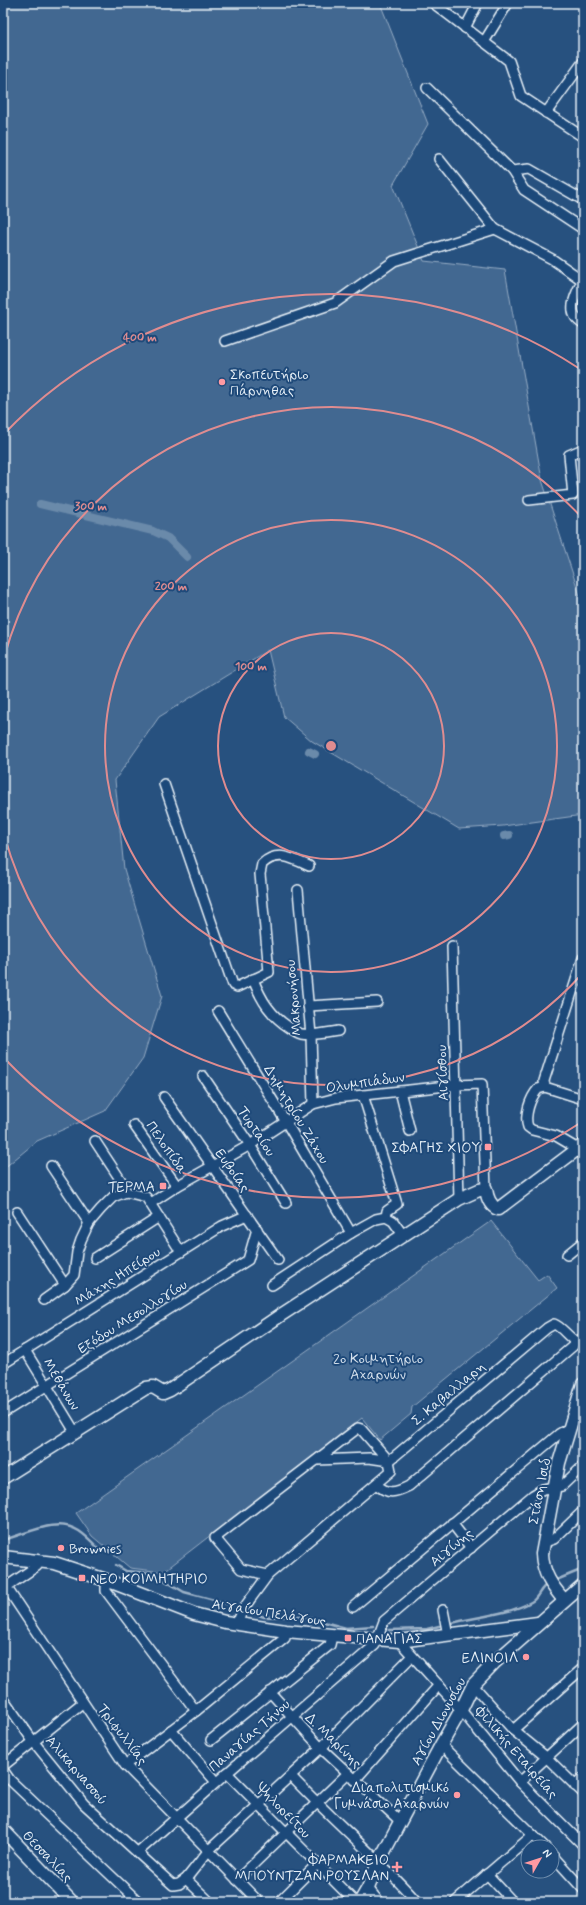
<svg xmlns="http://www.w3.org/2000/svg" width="586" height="1905" font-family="Mynerve,sans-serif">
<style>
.green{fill:#436891;stroke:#96acc4}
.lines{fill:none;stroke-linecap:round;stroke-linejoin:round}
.stream{stroke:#9db3c9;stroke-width:2.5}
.canal{stroke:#6b8aaa;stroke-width:8}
.street-casing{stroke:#e8f1f8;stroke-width:12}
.secondary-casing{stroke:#e8f1f8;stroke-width:15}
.street{stroke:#1f4a7a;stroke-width:9}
.secondary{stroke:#1f4a7a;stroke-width:12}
.ring{fill:none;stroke:#df8c90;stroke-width:2}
.poi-dot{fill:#ff9aa2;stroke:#1f4a7a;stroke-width:1.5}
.labels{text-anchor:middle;stroke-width:4;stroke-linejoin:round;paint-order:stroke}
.poi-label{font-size:14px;fill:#e8f1f8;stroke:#1f4a7a;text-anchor:end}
.street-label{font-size:14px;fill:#e8f1f8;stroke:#1f4a7a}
.park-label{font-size:14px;fill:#d8e3ee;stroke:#1f4a7a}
.centre{fill:#df8c90;stroke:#1f4a7a;stroke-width:2}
.ring-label{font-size:12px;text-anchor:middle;font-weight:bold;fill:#df8c90;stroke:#1f4a7a;stroke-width:4;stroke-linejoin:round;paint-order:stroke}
</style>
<rect width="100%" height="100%" fill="#27517f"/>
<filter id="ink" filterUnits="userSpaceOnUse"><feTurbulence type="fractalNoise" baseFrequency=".025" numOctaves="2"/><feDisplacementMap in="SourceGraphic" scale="8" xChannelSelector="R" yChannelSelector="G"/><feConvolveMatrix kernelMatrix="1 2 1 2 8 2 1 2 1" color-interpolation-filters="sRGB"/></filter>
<g filter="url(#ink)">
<g class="green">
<polygon points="3,3 380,3 428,124 393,185 424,261 505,270 542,480 583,605 583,815 503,826 459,829 312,741 284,717 268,650 159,717 115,780 124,869 162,996 143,1058 105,1111 37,1141 3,1169"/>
<polygon points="491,1221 538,1280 547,1274 557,1288 412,1407 411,1414 380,1440 362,1418 163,1572 130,1568 92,1536 76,1513"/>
</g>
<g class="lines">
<g class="stream">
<path d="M3,1540C27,1534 57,1516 79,1531C88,1537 95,1545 102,1552"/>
<polyline points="116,1565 126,1571 152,1573 184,1592 233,1605"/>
<polyline points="554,1581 583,1569"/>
<polyline points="251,1612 264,1617 302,1616 346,1628 373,1626"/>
<path d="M452,1623C476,1617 510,1614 531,1602C539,1598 540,1587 548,1584"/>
<polyline points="389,1630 427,1629 439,1626"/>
</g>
<g class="canal">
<polyline points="40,504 153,531 168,538 187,557"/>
<polyline points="309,751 315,754"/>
<polyline points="504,836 509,835"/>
</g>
<g class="street-casing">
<g id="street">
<polyline points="433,3 509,61 521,96 583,137"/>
<polyline points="465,28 478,3"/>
<polyline points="484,42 508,3"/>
<polyline points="427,88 512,171 524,190 583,229"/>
<polyline points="546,113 583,62"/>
<polyline points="439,159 495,229 552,259 582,280"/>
<polyline points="512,171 529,169 583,200"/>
<path d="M583,279C576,294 564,313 583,324"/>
<polyline points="225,341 335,303 394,261 495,229"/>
<polyline points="529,500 573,495 569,455 583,449"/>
<path d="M164,784L233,985L237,987L269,972L260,874L262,864C277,850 292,858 309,866"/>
<polyline points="298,890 311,1035 313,1104"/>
<polyline points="452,946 459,1199"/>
<polyline points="583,958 544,1081 545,1087 583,1099"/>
<path d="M253,979C261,1000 271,1016 290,1028C293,1030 297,1033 301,1034C313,1036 326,1033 338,1031"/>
<polyline points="308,1006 377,1002"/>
<polyline points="218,1011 286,1122 351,1233"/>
<polyline points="203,1076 250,1145 286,1203"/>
<path d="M545,1087L538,1089C530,1098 524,1116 528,1127L532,1130L556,1136L578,1149"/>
<polyline points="400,1091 410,1131"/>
<polyline points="363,1095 397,1204 387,1211 386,1217"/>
<polyline points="164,1097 278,1260"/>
<polyline points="134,1125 177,1186"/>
<polyline points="95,1141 122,1182 126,1192"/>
<polyline points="51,1166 89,1223"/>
<polyline points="151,1203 177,1186 250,1145 313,1104 336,1098 456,1085 482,1084 486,1189"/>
<polyline points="17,1212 65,1285"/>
<polyline points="567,1255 583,1242"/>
<polyline points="95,1258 159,1217"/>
<polyline points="272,1285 351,1233 376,1219 386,1217 393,1221 403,1235"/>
<polyline points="44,1300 65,1285 74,1275 77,1252 81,1240 89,1223 101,1209 113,1197 126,1192 146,1197 181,1252"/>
<polyline points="25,1350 75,1432"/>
<polyline points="3,1364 222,1226 247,1215"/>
<polyline points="575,1411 583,1419"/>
<polyline points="3,1413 248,1260 257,1229"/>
<polygon points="358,1428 361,1429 389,1461 391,1471 268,1575 241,1569 215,1538"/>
<path d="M317,1460L369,1458L389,1461L547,1328L554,1324C562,1327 567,1336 575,1341L583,1339"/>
<path d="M376,1484C388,1495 395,1493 409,1486L573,1346L575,1341"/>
<polyline points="452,1523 471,1548"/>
<polyline points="545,1542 554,1539 583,1511"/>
<polyline points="106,1580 106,1591 196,1711"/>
<polyline points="3,1582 125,1765 259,1902"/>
<polyline points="6,1587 37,1566 38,1561"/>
<polyline points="353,1607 559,1434 571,1427"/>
<polyline points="443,1610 448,1635"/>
<polyline points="237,1624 243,1609 268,1575"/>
<polyline points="399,1641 461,1710 520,1782 583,1845"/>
<polyline points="473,1685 513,1730 546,1757 583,1793"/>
<polyline points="270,1692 321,1748 400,1821"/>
<polyline points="3,1698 33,1741 84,1804 173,1885 179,1884 186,1879 209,1850 321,1748 412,1656"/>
<polyline points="171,1730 216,1782"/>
<polyline points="513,1730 583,1668"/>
<polyline points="211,1740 330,1645 332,1636"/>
<polyline points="441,1745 545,1847"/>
<polyline points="125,1765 196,1711 285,1638 286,1631"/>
<polyline points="3,1766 82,1703"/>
<polyline points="3,1770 10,1780 139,1902"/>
<polyline points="227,1773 355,1902"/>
<path d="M291,1776C332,1820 378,1857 417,1902"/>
<polyline points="355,1780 439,1685"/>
<polyline points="520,1782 583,1724"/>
<polyline points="575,1786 583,1778"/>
<polyline points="138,1852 227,1773 375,1645 384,1621 533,1495 543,1489 562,1486 583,1466"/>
<polyline points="552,1855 583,1889"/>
<polyline points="487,1874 513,1902"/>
<polyline points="186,1879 210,1902"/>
<polyline points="237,1880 348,1773"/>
<polyline points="368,1888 379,1902"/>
<polyline points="279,1902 317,1864"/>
<polyline points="455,1902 533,1835"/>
</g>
</g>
<g class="secondary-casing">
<g id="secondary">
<path d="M3,1478L146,1388L153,1387L163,1393L170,1390L281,1315L459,1199L479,1190L486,1189C487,1197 490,1206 498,1209L583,1145"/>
<polyline points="3,1557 54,1563 106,1580 194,1614 225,1622 286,1631 399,1641 538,1623"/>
<path d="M564,1600C552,1586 543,1574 542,1554L559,1463L583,1384"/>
<polyline points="3,1830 72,1902"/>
<polyline points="360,1902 368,1888 378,1863 441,1745 461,1710 473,1685 495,1662 583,1585"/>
</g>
</g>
<use href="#street" class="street"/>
<use href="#secondary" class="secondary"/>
</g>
</g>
<g class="ring">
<circle cx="331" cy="746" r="113"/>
<circle cx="331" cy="746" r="226"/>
<path d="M583 973A339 339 0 0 1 4 834M4 658A339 339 0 0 1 583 519"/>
<path d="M580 1123A452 452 0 0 1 3 1057M3 435A452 452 0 0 1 580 369"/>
</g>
<g class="poi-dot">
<circle cx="222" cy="382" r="4"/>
<rect x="484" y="1143" width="8" height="8" rx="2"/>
<rect x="159" y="1182" width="8" height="8" rx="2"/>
<circle cx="61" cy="1548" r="4"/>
<rect x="78" y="1574" width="8" height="8" rx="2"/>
<rect x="344" y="1634" width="8" height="8" rx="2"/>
<circle cx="526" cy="1657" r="4"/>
<circle cx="457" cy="1795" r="4"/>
<path d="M395 1861h4v4h4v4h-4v4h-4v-4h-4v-4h4z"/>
</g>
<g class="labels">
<g class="poi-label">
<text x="230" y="379" text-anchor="start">Σκοπευτήριο<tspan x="230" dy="16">Πάρνηθας</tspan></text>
<text x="480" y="1152">ΣΦΑΓΗΣ ΧΙΟΥ</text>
<text x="155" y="1191">ΤΕΡΜΑ</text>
<text x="69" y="1553" text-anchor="start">Brownies</text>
<text x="90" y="1583" text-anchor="start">ΝΕΟ ΚΟΙΜΗΤΗΡΙΟ</text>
<text x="356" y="1643" text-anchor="start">ΠΑΝΑΓΙΑΣ</text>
<text x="518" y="1662">ΕΛΙΝΟΙΛ</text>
<text x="449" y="1792">Διαπολιτισμικό<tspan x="449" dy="16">Γυμνάσιο Αχαρνών</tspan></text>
<text x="389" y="1864">ΦΑΡΜΑΚΕΙΟ<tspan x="389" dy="16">ΜΠΟΥΝΤΖΑΝ ΡΟΥΣΛΑΝ</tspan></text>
</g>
<g class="street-label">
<text transform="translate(293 998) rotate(-95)" y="5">Μακρονήσου</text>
<text transform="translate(442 1073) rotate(-92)" y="5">Αιγίσθου</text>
<text transform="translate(365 1082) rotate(-8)" y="5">Ολυμπιάδων</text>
<text transform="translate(297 1114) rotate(59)" y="5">Δημητρίου Ζάχου</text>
<text transform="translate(257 1131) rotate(57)" y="5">Τυρταίου</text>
<text transform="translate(167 1147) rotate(55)" y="5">Πελοπίδα</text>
<text transform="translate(233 1170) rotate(55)" y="5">Ευβοίας</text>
<text transform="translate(117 1276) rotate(-32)" y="5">Μάχης Ηπείρου</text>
<text transform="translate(132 1316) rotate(-32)" y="5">Εξόδου Μεσολλογίου</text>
<text transform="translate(62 1384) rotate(59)" y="5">Μεθάνων</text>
<text transform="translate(448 1393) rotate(-40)" y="5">Σ. Καβαλλαρη</text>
<text transform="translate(539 1491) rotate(-79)" y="5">Στάση Ισιδ</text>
<text transform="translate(451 1547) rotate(-40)" y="5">Αιγίνης</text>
<text transform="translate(269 1612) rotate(9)" y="5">Αιγαίου Πελάγους</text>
<text transform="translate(438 1721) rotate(-61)" y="5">Αγίου Διονυσίου</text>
<text transform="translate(123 1734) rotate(53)" y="5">Τριφυλλίας</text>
<text transform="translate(249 1735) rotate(-41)" y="5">Παναγίας Τήνου</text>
<text transform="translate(334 1740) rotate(44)" y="5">Δ. Μαρίνης</text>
<text transform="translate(517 1752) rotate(49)" y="5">Φιλικής Εταιρείας</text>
<text transform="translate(77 1770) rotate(49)" y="5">Αλικαρνασσού</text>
<text transform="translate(284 1810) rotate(46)" y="5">Ψηλορείτου</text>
<text transform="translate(48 1856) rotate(46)" y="5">Θεσσαλίας</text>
</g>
<g class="park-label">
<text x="378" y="1363">2ο Κοιμητήριο<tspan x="378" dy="16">Αχαρνών</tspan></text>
</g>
</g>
<circle cx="331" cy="746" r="6" class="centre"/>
<g class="ring-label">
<text x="140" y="341">400 m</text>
<text x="91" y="510">300 m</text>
<text x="171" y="590">200 m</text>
<text x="251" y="670">100 m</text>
</g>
<rect width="586" height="1905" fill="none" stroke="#1f4a7a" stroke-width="16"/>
<rect x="8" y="8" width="570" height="1889" fill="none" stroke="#e8f1f8" stroke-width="1.5" filter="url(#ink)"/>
<g transform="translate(540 1859) rotate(51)"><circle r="19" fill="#1f4a7a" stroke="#6f8dac"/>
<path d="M0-3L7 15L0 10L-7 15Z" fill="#ff9aa2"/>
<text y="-6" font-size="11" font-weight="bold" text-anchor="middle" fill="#e8f1f8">N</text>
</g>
</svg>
